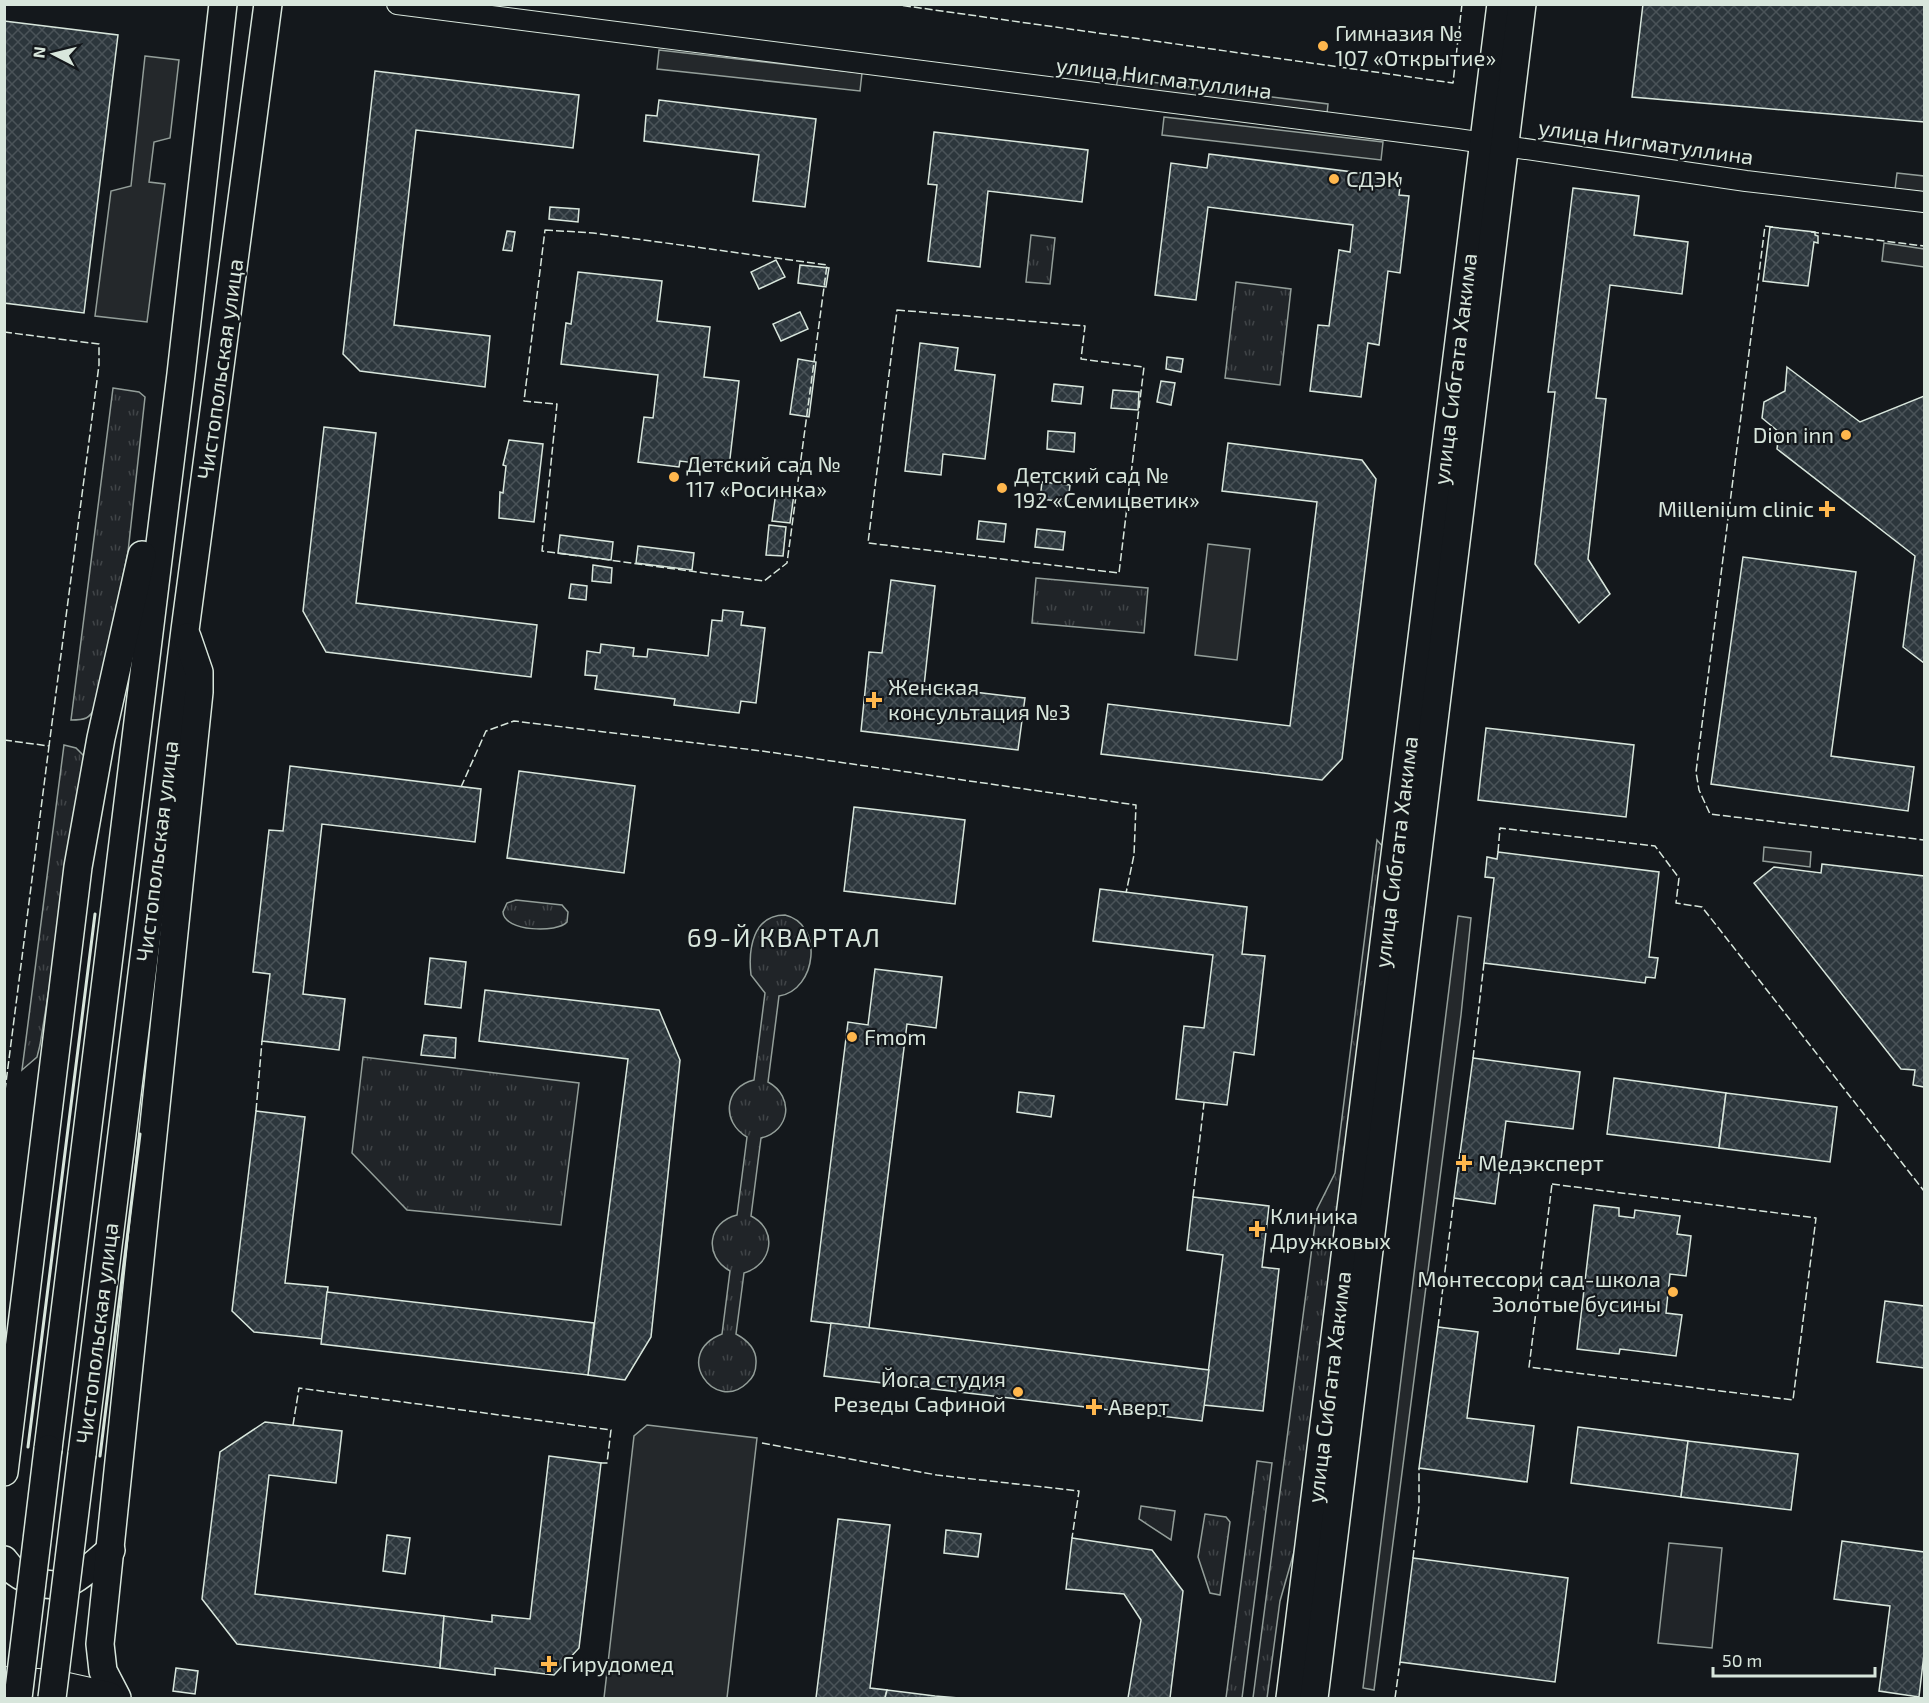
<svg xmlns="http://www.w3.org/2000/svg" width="1929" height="1703" font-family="'Exo 2',sans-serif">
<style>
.grass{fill:url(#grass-tufts);stroke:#939e99;stroke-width:1.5}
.pitch{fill:#202428;stroke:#939e99;stroke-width:1.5}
.parking{fill:#24282b;stroke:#939e99;stroke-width:1.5}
.building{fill:url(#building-cross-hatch);stroke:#d8e6dc;stroke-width:1.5}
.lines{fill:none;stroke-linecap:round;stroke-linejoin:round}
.street-casing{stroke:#d8e6dc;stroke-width:22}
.secondary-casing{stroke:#d8e6dc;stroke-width:30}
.primary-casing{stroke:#d8e6dc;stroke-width:34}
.street{stroke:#14181c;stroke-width:20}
.secondary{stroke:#14181c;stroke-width:27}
.primary{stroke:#14181c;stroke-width:32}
.secondary-bridge-casing{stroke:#d8e6dc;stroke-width:30;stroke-linecap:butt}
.secondary-bridge{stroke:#14181c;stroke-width:27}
.fence{stroke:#d8e6dc;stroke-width:1.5;stroke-dasharray:8 3;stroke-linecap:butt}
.wall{stroke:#d8e6dc;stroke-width:3}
.poi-dot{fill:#ffb74d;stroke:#14181c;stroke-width:2}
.labels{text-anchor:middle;stroke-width:4.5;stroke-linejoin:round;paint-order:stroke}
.poi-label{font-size:22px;fill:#d8e6dc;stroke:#14181c;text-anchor:start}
.street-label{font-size:22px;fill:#d8e6dc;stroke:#14181c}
.quarter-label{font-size:26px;letter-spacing:1.5px;fill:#d8e6dc;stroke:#14181c}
</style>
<defs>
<pattern id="grass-tufts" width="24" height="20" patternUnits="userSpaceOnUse" patternTransform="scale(1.5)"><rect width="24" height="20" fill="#202428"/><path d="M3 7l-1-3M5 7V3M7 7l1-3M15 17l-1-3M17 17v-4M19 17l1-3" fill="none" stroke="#404447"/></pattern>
<pattern id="building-cross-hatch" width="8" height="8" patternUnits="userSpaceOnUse" patternTransform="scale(1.5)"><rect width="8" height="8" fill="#2c363c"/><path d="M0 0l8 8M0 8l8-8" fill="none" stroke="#4a5358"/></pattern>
</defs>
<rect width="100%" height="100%" fill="#14181c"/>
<g class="grass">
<polygon points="1031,235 1055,238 1050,284 1026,282"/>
<polygon points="1236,282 1291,289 1280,385 1225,378"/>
<path d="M113,388L139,392L145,397L128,552L96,707C89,719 85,720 71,720Z"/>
<polygon points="1036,578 1148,588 1144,633 1032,623"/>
<polygon points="64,745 76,748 84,756 69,866 40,1045 37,1057 22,1070"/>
<polygon points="1377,840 1384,848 1298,1538 1280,1601 1267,1698 1253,1698 1317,1209 1335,1173"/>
<path d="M516,900L562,905L568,912L567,922C558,933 504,932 503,912L507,903Z"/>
<path d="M785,915C824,924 817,990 779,996L768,1082C795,1097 790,1131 761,1138L751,1216C779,1230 772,1265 744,1273L736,1334C747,1340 757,1349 756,1363C756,1371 753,1378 747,1383C715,1414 671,1354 722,1334L730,1271C703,1256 708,1222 737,1215L747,1137C721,1122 724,1087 754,1080L765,993L751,975C748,949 753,915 785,915Z"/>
<polygon points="363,1057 579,1083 561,1225 407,1210 352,1153"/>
<polygon points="1257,1461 1272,1463 1242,1698 1226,1698"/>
<polygon points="1141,1506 1175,1511 1171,1540 1139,1519"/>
<polygon points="1205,1514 1226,1517 1230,1522 1220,1595 1210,1593 1198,1557"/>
</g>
<polygon class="pitch" points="1669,1543 1722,1548 1712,1648 1658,1643"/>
<g class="parking">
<polygon points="659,50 862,73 860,91 657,69"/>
<polygon points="145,56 179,60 170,138 154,142 149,182 165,184 147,322 95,316 111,191 131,186"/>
<polygon points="1118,78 1328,104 1327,114 1116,88"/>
<polygon points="1164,117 1383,142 1381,160 1162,135"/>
<polygon points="1897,173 1924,176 1924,192 1895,189"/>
<polygon points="1884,243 1924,249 1924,267 1882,261"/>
<polygon points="1208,544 1250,549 1237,660 1195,655"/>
<polygon points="1764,847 1811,852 1810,867 1763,861"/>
<polygon points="1458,916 1471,918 1461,1015 1374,1690 1363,1688"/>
<polygon points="647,1425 757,1438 727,1698 604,1698 634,1436"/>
</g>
<g class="building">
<polygon points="1643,4 1924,4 1924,122 1632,97"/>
<polygon points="4,21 118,35 84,313 4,303"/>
<polygon points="375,71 579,95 573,148 416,130 394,325 490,336 485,387 360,371 343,354"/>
<polygon points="659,100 816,119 805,207 753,201 759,155 644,141 646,115 657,116"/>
<polygon points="934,132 1088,150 1082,202 988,191 980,267 928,261 937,185 928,184"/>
<polygon points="1209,154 1401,178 1399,195 1409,196 1400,273 1388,271 1379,345 1368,343 1361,397 1310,391 1318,325 1329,326 1339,250 1350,252 1353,225 1208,207 1196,300 1155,295 1171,163 1207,168"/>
<polygon points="1573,188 1639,196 1634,235 1688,242 1682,294 1610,285 1596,398 1606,399 1588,559 1610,594 1579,623 1535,564 1555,392 1548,392"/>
<polygon points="550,207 579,209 578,222 549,219"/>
<polygon points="1770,227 1815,232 1815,235 1818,236 1818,243 1814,242 1808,286 1763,281"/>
<polygon points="507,231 515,232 512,251 503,250"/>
<polygon points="776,260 785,277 759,289 751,272"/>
<polygon points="800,265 829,268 826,287 798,283"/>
<polygon points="578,272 662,281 657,321 710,327 704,377 739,381 729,467 680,461 679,467 638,462 644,417 653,418 658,375 561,364 566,323 571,324"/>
<polygon points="800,312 808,329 781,341 773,324"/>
<polygon points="920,343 958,348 955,370 995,375 985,459 943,454 941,475 905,471"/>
<polygon points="1167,357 1183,359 1181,372 1166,369"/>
<polygon points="798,359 816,362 809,417 790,414"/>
<polygon points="1787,367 1860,422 1924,396 1924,663 1903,647 1915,556 1777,449 1779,432 1762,418 1764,402 1785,391"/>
<polygon points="1161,381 1175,383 1171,405 1157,402"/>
<polygon points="1054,384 1083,387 1081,404 1052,401"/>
<polygon points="1113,390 1139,392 1138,410 1111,408"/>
<polygon points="324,427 376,433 356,603 537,625 531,677 326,652 303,611"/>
<polygon points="1048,431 1075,433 1074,452 1047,449"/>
<polygon points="509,440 543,444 534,522 499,518 500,492 503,493 506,466 503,465"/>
<polygon points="1228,443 1362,460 1376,479 1342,759 1322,780 1101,754 1108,704 1290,726 1317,502 1222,491"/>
<polygon points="1042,482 1070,485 1068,502 1040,499"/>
<polygon points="776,492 794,494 790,523 772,521"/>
<polygon points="979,521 1006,524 1004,542 977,539"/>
<polygon points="769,525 786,527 783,556 766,555"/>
<polygon points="1037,529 1065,532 1063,550 1035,547"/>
<polygon points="560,535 613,542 611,560 558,553"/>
<polygon points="638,546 694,553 692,570 636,563"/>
<polygon points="1743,557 1856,572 1831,756 1914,767 1908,811 1711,784"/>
<polygon points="593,565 612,568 611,583 592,581"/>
<polygon points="891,580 935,586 924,686 1025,698 1018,750 861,731 869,652 882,653"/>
<polygon points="571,584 587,586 586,600 569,598"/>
<polygon points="723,610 743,612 741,625 765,628 756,703 741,701 739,713 674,705 675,699 595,689 597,676 585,675 587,651 600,653 601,644 634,648 633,656 647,657 648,649 708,656 712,620 722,621"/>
<polygon points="1486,728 1634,745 1626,817 1478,800"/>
<polygon points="290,766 481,789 475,842 322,824 303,994 345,999 339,1050 262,1041 270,974 253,972 269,830 283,831"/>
<polygon points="519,771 635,786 624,873 507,858"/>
<polygon points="854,807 965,820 955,904 844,891"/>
<polygon points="1498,852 1659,872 1649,957 1658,958 1655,978 1646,977 1645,983 1484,963 1494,878 1485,877 1487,857 1497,859"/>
<polygon points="1822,864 1924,876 1924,1087 1913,1085 1915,1070 1901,1069 1754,883 1774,867 1821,873"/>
<polygon points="1100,889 1247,907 1242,954 1265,956 1254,1055 1234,1052 1227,1105 1176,1099 1184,1026 1204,1028 1213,955 1093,941"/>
<polygon points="430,958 466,962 461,1008 425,1004"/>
<polygon points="875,969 942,977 936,1028 907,1024 869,1328 811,1321 848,1022 868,1025"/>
<polygon points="485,990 659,1010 680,1060 651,1337 625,1380 588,1375 628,1059 479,1041"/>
<polygon points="424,1035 456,1038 455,1058 421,1055"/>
<polygon points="1473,1058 1580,1072 1573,1129 1506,1121 1495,1204 1454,1198"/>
<polygon points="1614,1078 1726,1093 1719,1148 1607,1134"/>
<polygon points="1019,1092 1054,1096 1051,1117 1017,1112"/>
<polygon points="1726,1093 1837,1107 1830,1162 1719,1148"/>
<polygon points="256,1111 305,1117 285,1283 328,1287 322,1339 254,1332 232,1311"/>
<polygon points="1193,1197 1269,1206 1262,1267 1279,1269 1263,1411 1204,1405 1223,1255 1187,1250"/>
<polygon points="1594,1205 1619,1208 1619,1216 1634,1218 1635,1210 1680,1216 1677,1234 1691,1236 1686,1276 1670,1274 1666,1313 1682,1315 1676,1356 1620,1349 1619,1354 1577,1349"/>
<polygon points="327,1292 594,1323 588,1375 321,1344"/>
<polygon points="1885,1301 1924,1306 1924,1368 1877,1362"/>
<polygon points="831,1323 1209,1370 1202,1421 824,1376"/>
<polygon points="1438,1327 1478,1332 1467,1418 1534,1426 1527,1482 1419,1468"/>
<polygon points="265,1422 342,1431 336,1483 269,1475 255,1594 444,1616 440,1668 237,1644 202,1599 220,1452"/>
<polygon points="1578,1427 1688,1441 1681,1497 1571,1483"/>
<polygon points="1688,1441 1798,1454 1791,1510 1681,1497"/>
<polygon points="549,1456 601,1463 579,1648 554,1675 495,1668 495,1675 440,1668 444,1616 492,1622 492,1615 530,1619"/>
<polygon points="838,1519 890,1525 870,1688 887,1690 885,1698 816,1698"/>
<polygon points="946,1530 981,1534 978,1557 944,1553"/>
<polygon points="387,1535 410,1538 405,1574 383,1571"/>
<polygon points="1072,1538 1152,1550 1183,1591 1170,1698 1128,1698 1141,1620 1124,1594 1066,1589"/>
<polygon points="1842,1541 1924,1552 1924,1654 1919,1697 1879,1691 1890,1606 1834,1599"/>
<polygon points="1413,1558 1568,1578 1555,1682 1400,1662"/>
<polygon points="176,1668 198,1671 195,1694 173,1691"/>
<polygon points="887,1690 935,1696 959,1698 885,1698"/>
</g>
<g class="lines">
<g class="street-casing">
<polyline id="street" points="397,4 1457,139 1746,181 1924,202"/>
</g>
<g class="secondary-casing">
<g id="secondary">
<polyline points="48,1449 181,374 223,4"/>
<polyline points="82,1454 185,630 268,4"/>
<polyline points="4,1472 78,867 101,738 142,555"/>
<path d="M4,1560C18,1581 50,1591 73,1580C86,1573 99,1559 111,1550"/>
<polyline points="117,1698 103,1671 100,1644 199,692 199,672 187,637"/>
<polyline points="1290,1698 1501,4"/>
<polyline points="1314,1698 1522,4"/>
</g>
</g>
<g class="primary-casing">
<polyline id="primary" points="4,1683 54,1686 108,1698"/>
</g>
<use href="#street" class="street"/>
<use href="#secondary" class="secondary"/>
<use href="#primary" class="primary"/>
<g class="secondary-bridge-casing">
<g id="secondary-bridge">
<polyline points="18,1698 48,1449"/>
<polyline points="52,1698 82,1454"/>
</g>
</g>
<use href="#secondary-bridge" class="secondary-bridge"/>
<g class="fence">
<polyline points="892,4 1453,83 1462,4"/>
<polyline points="1773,227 1765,226 1696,772 1699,790 1710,814 1924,840"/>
<polygon points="545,230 593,233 827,265 787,563 764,581 542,551 557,404 524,401"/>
<polyline points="1811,232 1924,246"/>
<polygon points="897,310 1085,326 1081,359 1144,367 1119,573 868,543"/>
<polyline points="4,332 99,344 99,365 49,746"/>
<polyline points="4,740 49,746 4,1098"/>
<polyline points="461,787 486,731 514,721 762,751 1136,805 1134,855 1126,893"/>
<polyline points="1498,852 1500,828 1655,846 1679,878 1676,903 1702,907 1924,1191"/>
<polyline points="1473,1058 1484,963"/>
<polyline points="256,1111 262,1041"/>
<polygon points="1552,1184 1816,1218 1793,1400 1529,1367"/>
<polyline points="1193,1197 1204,1103"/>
<polyline points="1438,1327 1454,1198"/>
<polyline points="293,1425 299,1388 611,1430 607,1463 601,1463"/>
<polyline points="762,1443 937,1475 1079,1491 1072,1538"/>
<polyline points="1413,1558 1419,1506 1419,1468"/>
<polyline points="1395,1698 1400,1662"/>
</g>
<g class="wall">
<polyline points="28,1447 95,914"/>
<polyline points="100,1456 140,1134"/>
</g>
</g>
<g class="poi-dot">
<circle cx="1323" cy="46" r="6"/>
<circle cx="1334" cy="179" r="6"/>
<circle cx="1846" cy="435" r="6"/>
<circle cx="674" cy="477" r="6"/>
<circle cx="1002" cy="488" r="6"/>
<path d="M1824 500h6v6h6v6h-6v6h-6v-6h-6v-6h6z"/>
<path d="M871 691h6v6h6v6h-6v6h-6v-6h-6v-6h6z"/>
<circle cx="852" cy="1037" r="6"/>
<path d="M1461 1154h6v6h6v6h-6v6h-6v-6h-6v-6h6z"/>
<path d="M1254 1220h6v6h6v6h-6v6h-6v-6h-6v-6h6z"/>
<circle cx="1673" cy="1292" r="6"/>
<circle cx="1018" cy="1392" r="6"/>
<path d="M1091 1398h6v6h6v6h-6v6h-6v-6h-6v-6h6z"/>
<path d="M546 1655h6v6h6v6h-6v6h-6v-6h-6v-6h6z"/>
</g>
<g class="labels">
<g class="poi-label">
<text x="1335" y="41">Гимназия №<tspan x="1335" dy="25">107 «Открытие»</tspan></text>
<text x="1346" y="187">СДЭК</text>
<text x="1834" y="443" text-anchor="end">Dion inn</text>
<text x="686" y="472">Детский сад №<tspan x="686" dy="25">117 «Росинка»</tspan></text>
<text x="1014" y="483">Детский сад №<tspan x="1014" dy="25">192 «Семицветик»</tspan></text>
<text x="1814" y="517" text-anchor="end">Millenium clinic</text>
<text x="888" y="695">Женская<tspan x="888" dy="25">консультация №3</tspan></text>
<text x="864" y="1045">Fmom</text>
<text x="1478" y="1171">Медэксперт</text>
<text x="1270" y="1224">Клиника<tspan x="1270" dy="25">Дружковых</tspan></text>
<text x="1661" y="1287" text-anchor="end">Монтессори сад-школа<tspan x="1661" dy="25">Золотые бусины</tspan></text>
<text x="1006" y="1387" text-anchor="end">Йога студия<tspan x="1006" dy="25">Резеды Сафиной</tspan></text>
<text x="1108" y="1415">Аверт</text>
<text x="562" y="1672">Гирудомед</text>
</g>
<g class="street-label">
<text transform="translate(1164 78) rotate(7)" y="8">улица Нигматуллина</text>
<text transform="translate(1646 142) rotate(8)" y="8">улица Нигматуллина</text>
<text transform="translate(220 369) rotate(-82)" y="8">Чистопольская улица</text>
<text transform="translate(1455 369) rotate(-83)" y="8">улица Сибгата Хакима</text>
<text transform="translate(157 851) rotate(-83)" y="8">Чистопольская улица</text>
<text transform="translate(1396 852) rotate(-83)" y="8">улица Сибгата Хакима</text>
<text transform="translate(97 1333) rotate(-83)" y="8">Чистопольская улица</text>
<text transform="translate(1329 1387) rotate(-83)" y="8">улица Сибгата Хакима</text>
</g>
<g class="quarter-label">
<text x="784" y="947">69-Й КВАРТАЛ</text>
</g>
</g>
<rect width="1929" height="1703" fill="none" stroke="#d8e6dc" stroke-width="12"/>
<g transform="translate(54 54) rotate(277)" stroke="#14181c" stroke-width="4.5" paint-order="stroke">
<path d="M0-4.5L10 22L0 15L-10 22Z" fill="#d8e6dc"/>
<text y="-9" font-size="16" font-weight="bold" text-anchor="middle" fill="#d8e6dc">N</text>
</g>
<path d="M1713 1667v9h162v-9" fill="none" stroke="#d8e6dc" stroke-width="3"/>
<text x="1722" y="1667" font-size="18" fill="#d8e6dc" stroke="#14181c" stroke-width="4.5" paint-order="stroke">50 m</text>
</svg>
